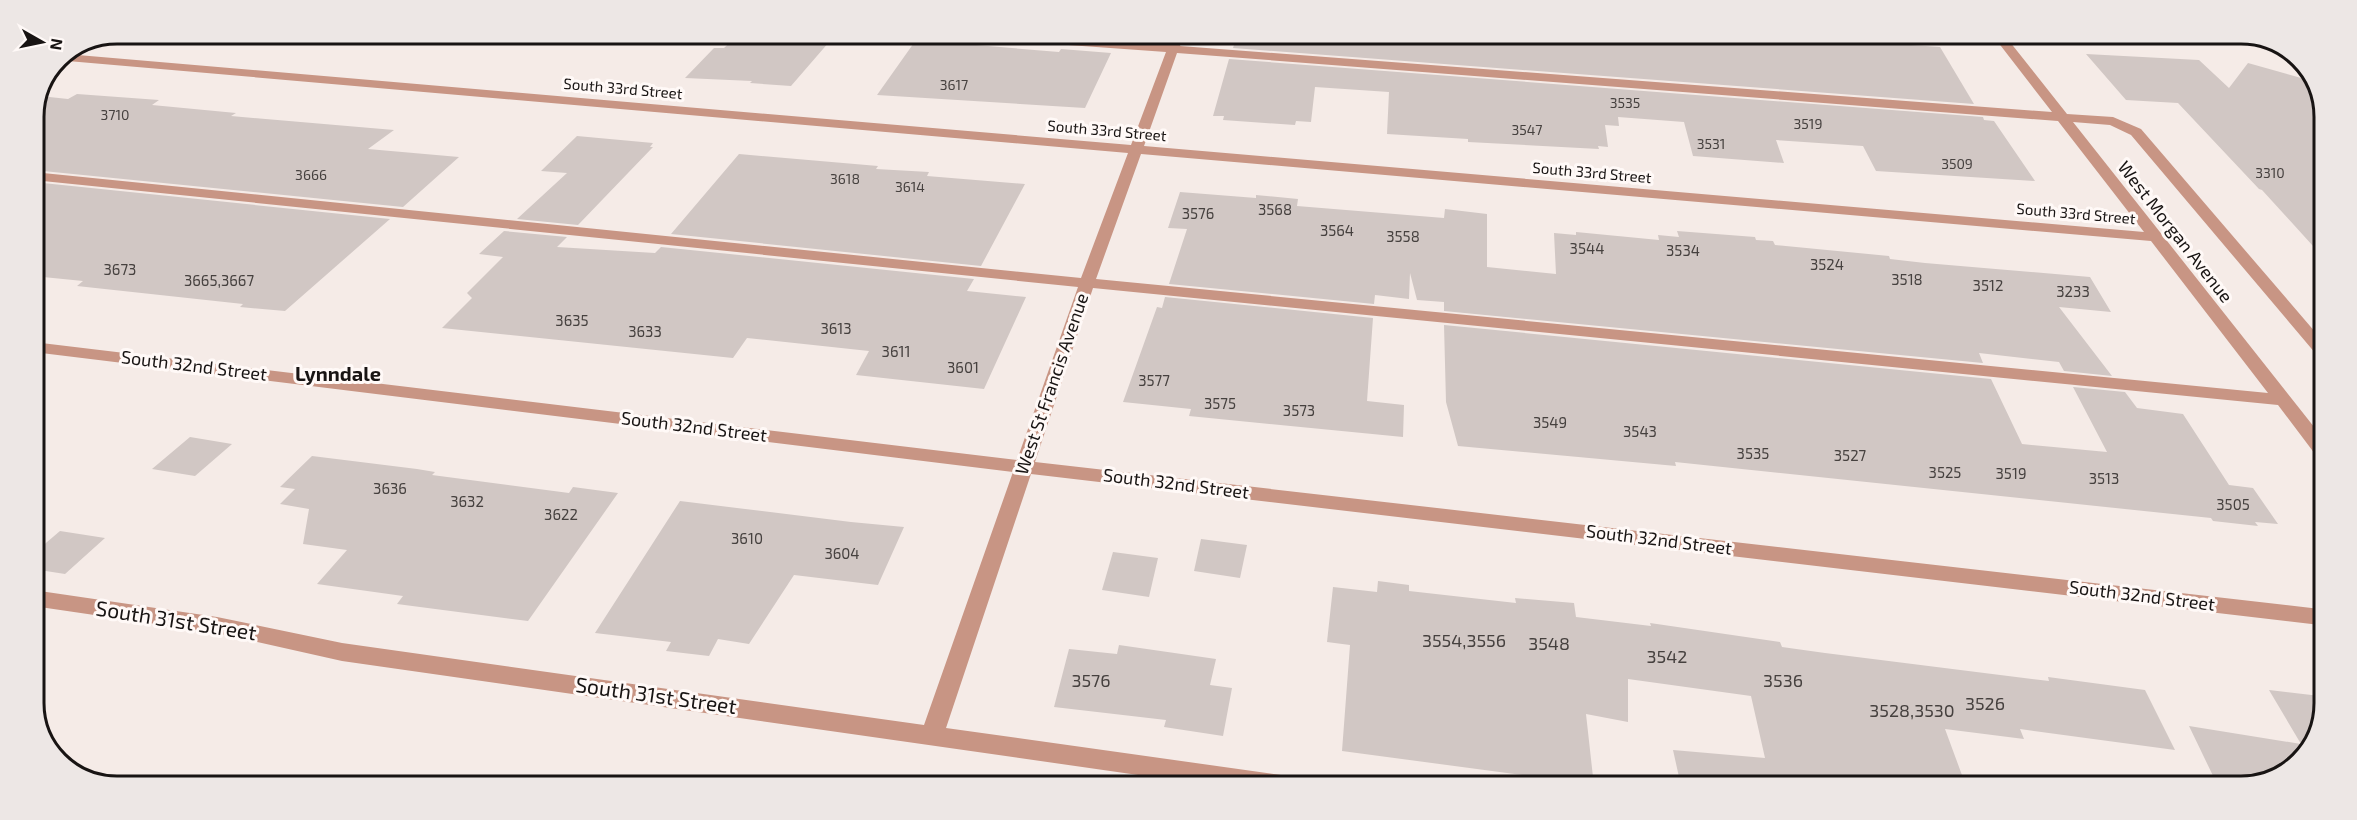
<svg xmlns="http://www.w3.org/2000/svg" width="2357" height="820" font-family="'Exo 2',sans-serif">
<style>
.building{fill:#d1c7c4}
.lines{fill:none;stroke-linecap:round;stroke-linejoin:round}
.minor{fill:#c89584;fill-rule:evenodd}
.labels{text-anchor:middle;stroke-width:6;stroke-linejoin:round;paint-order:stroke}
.far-number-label{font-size:14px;fill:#46413f}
.far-street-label{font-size:15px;fill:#181413;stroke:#fff9f7}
.number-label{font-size:15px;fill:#46413f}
.street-label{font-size:18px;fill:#181413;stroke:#fff9f7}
.near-number-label{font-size:18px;fill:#46413f}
.neighbourhood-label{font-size:20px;font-weight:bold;fill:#181413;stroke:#fff9f7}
.near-street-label{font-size:21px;fill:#181413;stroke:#fff9f7}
.rim{fill:none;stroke:#181413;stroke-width:3}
</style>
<rect width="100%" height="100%" fill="#f5ebe7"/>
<g class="building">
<polygon points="739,34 836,34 791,86 750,83 752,81 685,78 714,48 724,48"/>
<polygon points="1237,35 1782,36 1940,47 1974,104 1233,48"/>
<polygon points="916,40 1059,52 1061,49 1111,53 1085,108 877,95"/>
<polygon points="2086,54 2199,60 2229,88 2248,63 2312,81 2324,111 2323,257 2262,190 2259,189 2178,103 2126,100"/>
<polygon points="1229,59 1983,117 1984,120 1994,121 2035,181 1876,171 1863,146 1776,140 1784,163 1693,156 1684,122 1618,117 1619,126 1605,125 1608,147 1598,146 1599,149 1468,142 1468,139 1387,134 1389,92 1315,87 1311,122 1296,121 1295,125 1223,120 1224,116 1213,116"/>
<polygon points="77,94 159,100 152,105 236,113 231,116 394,130 368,149 459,157 403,207 33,170 33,112 40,96 68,99"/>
<polygon points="577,136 653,143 650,147 653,147 578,225 517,219 567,173 541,171"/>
<polygon points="739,154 878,166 876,169 929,172 927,176 1025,184 981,266 671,234"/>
<polygon points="33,182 390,219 285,311 240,307 243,304 77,286 83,281 33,276"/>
<polygon points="1180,192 1256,198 1256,195 1298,199 1297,206 1444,218 1445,209 1487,214 1487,267 1556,274 1554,233 1576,235 1576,232 1659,240 1658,235 1679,237 1677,231 1755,237 1756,240 1773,241 1775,245 1889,256 1890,259 1925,263 2090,277 2111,312 2059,307 2112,376 2064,371 2059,362 1979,353 1983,363 1444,311 1444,302 1417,300 1410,273 1409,299 1375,295 1374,304 1169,284 1187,229 1168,228"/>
<polygon points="504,231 567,237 557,247 655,253 661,247 974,279 967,291 1026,297 984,389 856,375 869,351 747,338 733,358 442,328 472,298 467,293 503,257 479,254"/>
<polygon points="1165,297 1373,318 1367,401 1404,405 1403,437 1189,416 1191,409 1123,402 1157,307 1162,308"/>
<polygon points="1444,325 1991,379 2022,444 2107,452 2073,387 2125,392 2137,408 2183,414 2229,485 2253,488 2278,524 2255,522 2258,526 2213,521 2211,518 1675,462 1676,466 1458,446 1446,402"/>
<polygon points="190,437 232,444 195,476 152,469"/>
<polygon points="312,456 417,469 435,472 432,475 569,493 573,487 618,493 528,621 397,604 403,596 317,584 347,550 303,544 309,509 280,504 295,489 280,487"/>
<polygon points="680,501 851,522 904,527 878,585 794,575 749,644 718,639 709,656 666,651 671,642 595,633"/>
<polygon points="60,531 105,538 65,574 33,569 33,554"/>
<polygon points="1201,539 1247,545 1240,578 1194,571"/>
<polygon points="1113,552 1158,558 1149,597 1102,590"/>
<polygon points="1378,581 1409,585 1409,591 1516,603 1515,598 1574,603 1576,617 1651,626 1650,623 1780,642 1782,647 1825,653 2049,681 2048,677 2145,690 2175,750 2020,729 2024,739 1945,729 1966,786 1681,786 1673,750 1765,758 1751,696 1628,679 1628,722 1586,714 1594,786 1522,778 1522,775 1342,751 1350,645 1327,642 1333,587 1377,592"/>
<polygon points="1119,645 1216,659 1210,685 1232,688 1223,736 1164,727 1166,720 1054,707 1069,649 1117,654"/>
<polygon points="2269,690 2320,696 2320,730 2291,770 2241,787 2230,787 2229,784 2216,782 2189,726 2301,744"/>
</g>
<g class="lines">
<g class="minor">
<path d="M978,35H1029L1168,45L1172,35H1184L1180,46L2052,112L1994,37H2006L2067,114L2113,117L2141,129L2322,340V355L2316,354L2131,135L2110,125L2073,122L2322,437L2321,456L2315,454L2278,405L1093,288L1035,462L2320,609V625L1031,474L946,728L1281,775L1290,778L1293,785H1208L342,661L217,633L33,606V590L217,617L342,643L924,725L1013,472L33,352V342L1017,460L1078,287L33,180V172L1081,278L1128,153L56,60L66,54L1131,145L1166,52L984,39ZM1177,53L2058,121L2144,232L1144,146ZM1141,154L2151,241L2268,393L1096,279Z"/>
<polygon points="2239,37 2267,37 2277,45 2245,41"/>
</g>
</g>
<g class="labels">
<g class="far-number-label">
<text x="954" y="90">3617</text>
<text x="1625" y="108">3535</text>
<text x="115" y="120">3710</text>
<text x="1808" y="129">3519</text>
<text x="1527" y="135">3547</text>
<text x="1711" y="149">3531</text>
<text x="1957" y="169">3509</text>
<text x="2270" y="178">3310</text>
<text x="311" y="180">3666</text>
<text x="845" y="184">3618</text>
<text x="910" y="192">3614</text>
</g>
<g class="far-street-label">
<text transform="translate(623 89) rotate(5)" y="5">South 33rd Street</text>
<text transform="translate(1107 131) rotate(5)" y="5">South 33rd Street</text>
<text transform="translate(1592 173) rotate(5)" y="5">South 33rd Street</text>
<text transform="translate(2076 214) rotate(5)" y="5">South 33rd Street</text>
</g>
<g class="number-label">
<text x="1275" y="215">3568</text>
<text x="1198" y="219">3576</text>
<text x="1337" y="236">3564</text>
<text x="1403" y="242">3558</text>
<text x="1587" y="254">3544</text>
<text x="1683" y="256">3534</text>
<text x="1827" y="270">3524</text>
<text x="120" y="275">3673</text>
<text x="1907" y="285">3518</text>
<text x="219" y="286">3665,3667</text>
<text x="1988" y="291">3512</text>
<text x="2073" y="297">3233</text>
<text x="572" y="326">3635</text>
<text x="836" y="334">3613</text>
<text x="645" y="337">3633</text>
<text x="896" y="357">3611</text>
<text x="963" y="373">3601</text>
<text x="1154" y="386">3577</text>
<text x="1220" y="409">3575</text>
<text x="1299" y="416">3573</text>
<text x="1550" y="428">3549</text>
<text x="1640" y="437">3543</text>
<text x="1753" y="459">3535</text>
<text x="1850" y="461">3527</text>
<text x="1945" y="478">3525</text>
<text x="2011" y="479">3519</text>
<text x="2104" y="484">3513</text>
<text x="390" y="494">3636</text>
<text x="467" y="507">3632</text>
<text x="2233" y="510">3505</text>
<text x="561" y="520">3622</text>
<text x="747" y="544">3610</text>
<text x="842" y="559">3604</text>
</g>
<g class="street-label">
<text transform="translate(2175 232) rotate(52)" y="6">West Morgan Avenue</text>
<text transform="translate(194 366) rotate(7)" y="6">South 32nd Street</text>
<text transform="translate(1052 384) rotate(-71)" y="6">West St Francis Avenue</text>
<text transform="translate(694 427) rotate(7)" y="6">South 32nd Street</text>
<text transform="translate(1176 484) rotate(7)" y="6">South 32nd Street</text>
<text transform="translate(1659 540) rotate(7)" y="6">South 32nd Street</text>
<text transform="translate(2142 596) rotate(7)" y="6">South 32nd Street</text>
</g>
<g class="near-number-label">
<text x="1464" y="647">3554,3556</text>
<text x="1549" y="650">3548</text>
<text x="1667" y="663">3542</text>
<text x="1091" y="687">3576</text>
<text x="1783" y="687">3536</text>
<text x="1985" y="710">3526</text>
<text x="1912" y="717">3528,3530</text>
</g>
<g class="neighbourhood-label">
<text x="338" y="381">Lynndale</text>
</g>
<g class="near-street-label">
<text transform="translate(176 621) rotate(9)" y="7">South 31st Street</text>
<text transform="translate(656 696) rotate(8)" y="7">South 31st Street</text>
</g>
</g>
<path d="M0 0H2357V820H0ZM117 44H2241A73 73 0 0 1 2314 117V703A73 73 0 0 1 2241 776H117A73 73 0 0 1 44 703V117A73 73 0 0 1 117 44Z" fill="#ede7e5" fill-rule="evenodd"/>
<path class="rim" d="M117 44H2241A73 73 0 0 1 2314 117V703A73 73 0 0 1 2241 776H117A73 73 0 0 1 44 703V117A73 73 0 0 1 117 44Z"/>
<g transform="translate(42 42) rotate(99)" stroke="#fff9f7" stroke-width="4.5" paint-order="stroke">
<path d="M0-4.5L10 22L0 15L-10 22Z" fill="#181413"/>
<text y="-9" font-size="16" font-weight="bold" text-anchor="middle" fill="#181413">N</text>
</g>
</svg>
